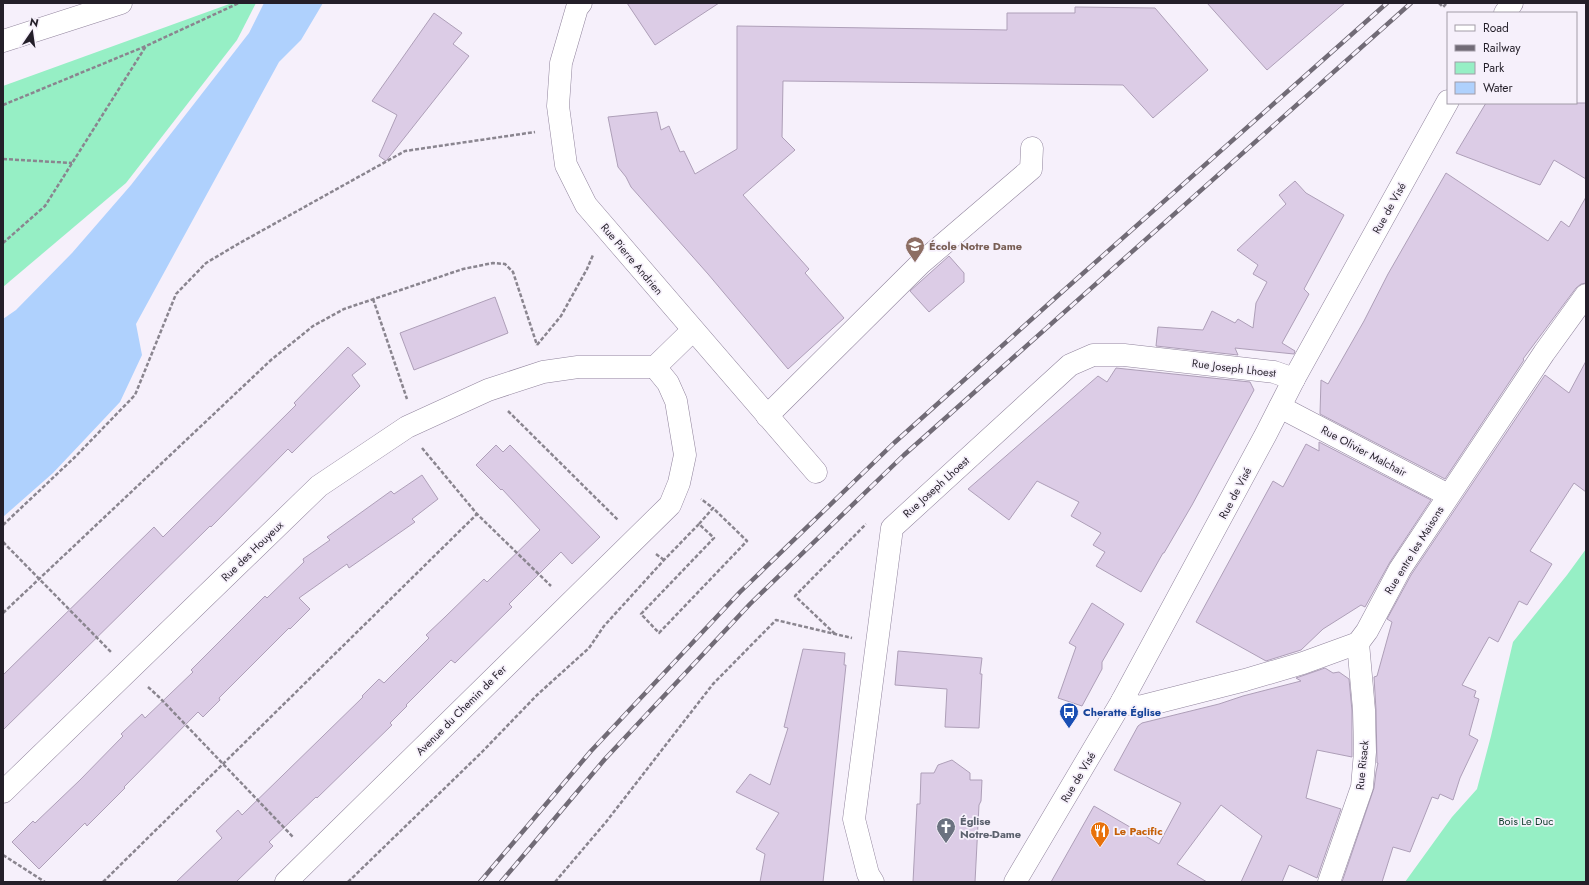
<svg xmlns="http://www.w3.org/2000/svg" width="1589" height="885" font-family="Jost,sans-serif">
<style>
.green{fill:#96efc5}
.water{fill:#afd1fd}
.building{fill:#dccce6;stroke:#ae9fb8}
.lines{fill:none;stroke-linecap:round;stroke-linejoin:round}
.minor-casing{stroke:#91849d;stroke-width:23}
.highway-casing{stroke:#91849d;stroke-width:23}
.path{stroke:#8a858f;stroke-width:2.5;stroke-dasharray:4 2;stroke-linecap:butt}
.minor{stroke:#fff;stroke-width:22}
.highway{stroke:#fff;stroke-width:22}
.rail-casing{stroke:#716b76;stroke-width:4.5}
.rail{stroke:#f6f0fb;stroke-width:3;stroke-dasharray:9;stroke-linecap:butt}
.labels{text-anchor:middle;stroke-width:3.5;stroke-linejoin:round;paint-order:stroke}
.street-label{font-size:11px;fill:#241f29;stroke:#f6f0fb}
.education-label{font-size:11px;font-weight:bold;fill:#785e54;stroke:#f6f0fb;text-anchor:start}
.transit-label{font-size:11px;font-weight:bold;fill:#164399;stroke:#f6f0fb;text-anchor:start}
.worship-label{font-size:11px;font-weight:bold;fill:#5b616d;stroke:#f6f0fb;text-anchor:start}
.park-label{font-size:11px;fill:#0d3c2a;stroke:#f6f0fb}
.food-label{font-size:11px;font-weight:bold;fill:#c56008;stroke:#f6f0fb;text-anchor:start}
</style>
<rect width="100%" height="100%" fill="#f6f0fb"/>
<g class="green">
<polygon points="232,3 256,3 237,40 126,183 3,287 3,86"/>
<polygon points="1586,549 1586,882 1405,882 1452,817 1477,789 1491,736 1513,642 1567,575"/>
</g>
<polygon class="water" points="264,3 323,3 301,40 279,62 136,324 142,355 120,402 53,473 3,517 3,319 16,310 72,253 131,185 249,33"/>
<g class="building">
<polygon points="627,3 719,3 655,45"/>
<polygon points="1207,3 1345,3 1267,70"/>
<polygon points="1075,7 1155,8 1208,70 1153,118 1123,85 783,81 782,137 795,150 743,195 809,269 805,273 844,318 788,369 708,274 631,187 626,177 618,167 608,117 657,112 661,130 669,126 680,152 684,151 695,174 737,149 737,26 1007,30 1007,13 1075,13"/>
<polygon points="434,13 462,33 453,44 469,56 386,161 379,156 397,115 372,101"/>
<polygon points="1486,103 1586,103 1586,179 1554,160 1540,185 1456,153"/>
<polygon points="1446,173 1548,241 1561,221 1569,227 1586,197 1586,283 1581,284 1576,288 1523,359 1524,360 1445,479 1320,414 1321,380 1328,384 1364,321 1388,274"/>
<polygon points="1295,181 1306,193 1344,215 1304,289 1309,294 1282,343 1295,351 1294,354 1235,348 1238,355 1156,346 1158,327 1203,330 1212,311 1235,323 1238,319 1253,328 1256,303 1267,282 1253,274 1258,265 1237,250 1286,204 1279,195"/>
<polygon points="949,256 964,273 964,282 929,312 910,291"/>
<polygon points="495,297 508,333 414,370 400,333"/>
<polygon points="348,347 366,364 352,375 360,386 292,453 288,449 211,527 210,526 3,730 3,675 154,527 163,537 296,405 294,403"/>
<polygon points="1586,361 1586,492 1574,483 1530,551 1552,564 1527,605 1519,601 1498,642 1489,637 1462,685 1476,691 1474,697 1479,699 1469,735 1478,740 1460,778 1453,800 1440,794 1438,799 1432,797 1410,852 1393,847 1382,882 1342,882 1374,788 1376,772 1378,763 1377,763 1376,710 1374,677 1377,676 1392,622 1387,619 1411,575 1545,375 1569,393"/>
<polygon points="1116,368 1250,382 1254,390 1192,505 1164,553 1163,553 1141,592 1096,566 1105,552 1093,545 1101,533 1071,516 1079,502 1037,481 1009,520 968,489 1098,376 1107,382"/>
<polygon points="1319,442 1431,500 1390,562 1365,607 1361,605 1323,629 1301,650 1266,661 1196,622 1273,481 1283,487 1306,444 1319,451"/>
<polygon points="496,445 503,452 510,445 600,537 572,564 561,552 509,604 512,607 455,663 451,660 406,705 407,706 390,723 392,725 317,798 316,797 269,842 273,846 236,882 176,882 222,838 216,831 238,810 242,815 363,697 362,696 379,679 384,683 429,638 426,635 445,617 484,579 487,582 540,530 502,489 501,490 476,465"/>
<polygon points="422,475 438,499 412,519 415,522 349,568 347,564 299,598 310,609 290,629 289,628 219,698 220,700 203,717 198,712 124,787 125,788 87,826 85,823 39,869 12,842 33,821 35,823 80,780 123,736 121,734 142,714 145,718 193,672 191,670 265,596 267,598 304,562 303,559 330,540 327,537 391,491 394,494"/>
<polygon points="1092,603 1124,624 1102,662 1102,669 1082,706 1058,698 1076,647 1069,643"/>
<polygon points="803,649 845,653 844,665 846,665 823,882 760,882 765,854 756,849 779,813 736,792 750,774 770,785 788,728 784,727"/>
<polygon points="898,651 982,658 980,674 982,674 979,728 945,727 947,689 895,685"/>
<polygon points="1325,668 1333,673 1339,672 1349,679 1352,711 1352,757 1317,750 1306,798 1341,809 1317,878 1289,865 1282,882 1241,882 1262,836 1221,805 1177,864 1207,882 1051,882 1094,806 1159,844 1181,803 1114,770 1138,726 1142,723 1219,704 1243,696 1301,681 1296,678"/>
<polygon points="952,760 970,773 970,780 982,780 981,801 979,805 975,882 913,882 917,804 920,804 921,773 934,773 938,765"/>
</g>
<g class="lines">
<g class="minor-casing">
<g id="minor">
<polyline points="581,3 577,8 561,63 558,106 566,165 586,205 816,472"/>
<polyline points="1505,13 1512,3"/>
<polyline points="1280,407 1448,495"/>
<polyline points="767,416 920,264 1031,169 1032,148"/>
<polyline points="1122,701 1139,707 1245,680 1303,663 1358,643 1367,631 1400,569 1544,353 1586,295"/>
<polyline points="3,792 319,486 407,427 488,390 543,372 578,367 655,367 693,330"/>
<polyline points="286,882 670,505 679,483 685,455 676,401 668,383 655,367"/>
<polyline points="873,882 868,874 854,819 892,528 1070,365 1093,355 1124,355 1274,372 1294,379"/>
<polyline points="1015,882 1122,701 1266,434 1294,379 1448,101"/>
<polyline points="1329,882 1362,787 1365,752 1364,710 1358,643"/>
</g>
</g>
<g class="highway-casing">
<polyline id="highway" points="3,41 121,3"/>
</g>
<g class="path">
<polyline points="1439,3 1443,7 1447,3"/>
<polyline points="3,105 146,46 239,3"/>
<polyline points="3,159 72,163"/>
<polyline points="3,243 45,206 146,46"/>
<polyline points="373,299 407,399"/>
<polyline points="537,345 561,316 587,269 593,255"/>
<polyline points="508,411 618,520"/>
<polyline points="422,448 477,514 551,586"/>
<polyline points="699,524 713,508 701,499"/>
<polyline points="3,525 75,457 135,395 176,294 206,263 238,244 405,151 535,132"/>
<polyline points="3,542 111,652"/>
<polyline points="656,554 664,560"/>
<polyline points="3,613 271,360 313,326 344,309 463,269 493,263 505,264 513,272 537,345"/>
<polyline points="835,634 795,596 866,524"/>
<polyline points="148,687 159,697 293,837"/>
<polyline points="3,855 45,882"/>
<polyline points="103,882 477,514"/>
<polyline points="348,882 482,752 537,695 589,648 604,626 664,560 699,524 714,538 641,614 659,633 747,541 713,508"/>
<polyline points="555,882 606,822 713,684 776,620 852,638"/>
</g>
<use href="#minor" class="minor"/>
<use href="#highway" class="highway"/>
<g class="rail-casing">
<g id="rail">
<polyline points="480,882 591,751 740,592 894,443 1053,300 1387,3"/>
<polyline points="501,882 605,759 750,604 904,455 1411,3"/>
</g>
</g>
<use href="#rail" class="rail"/>
</g>
<defs>
<g id="school-pin" transform="scale(1)"><path d="M0 17L-7.5 6A9.5 9.5 0 1 1 7.5 6Z" fill="#8d6e63" stroke="#f6f0fb"/><path d="M0-5L7-2L0 1L-7-2ZM-4 1L0 2.5L4 1V4Q0 6-4 4Z" fill="#fff"/></g>
<g id="bus-pin" transform="scale(1)"><path d="M0 17L-7.5 6A9.5 9.5 0 1 1 7.5 6Z" fill="#1a4fb4" stroke="#f6f0fb"/><path d="M-5-6H5V4H4V6H2V4H-2V6H-4V4H-5ZM-3.5-4V0h7V-4ZM-3.5 1.2v1.5H-2V1.2ZM2 1.2v1.5H3.5V1.2Z" fill="#fff"/></g>
<g id="church-pin" transform="scale(1)"><path d="M0 17L-7.5 6A9.5 9.5 0 1 1 7.5 6Z" fill="#6b7280" stroke="#f6f0fb"/><path d="M-1.2-6h2.4v3.5h3.3v2.4h-3.3V6h-2.4V-.1h-3.3v-2.4h3.3Z" fill="#fff"/></g>
<g id="restaurant-pin" transform="scale(1)"><path d="M0 17L-7.5 6A9.5 9.5 0 1 1 7.5 6Z" fill="#e8710a" stroke="#f6f0fb"/><path d="M-5-6h1v4h1v-4h1v4h1v-4h1v5L-1.5 .5V6h-2V.5L-5-1ZM5-6V6H3V1.5H1.5Q1.5-4 5-6Z" fill="#fff"/></g>
</defs>
<g fill-rule="evenodd">
<use href="#school-pin" x="915" y="246"/>
<use href="#bus-pin" x="1069" y="712"/>
<use href="#church-pin" x="946" y="827"/>
<use href="#restaurant-pin" x="1100" y="831"/>
</g>
<g class="labels">
<g class="street-label">
<text transform="translate(1389 208) rotate(-61)" y="4">Rue de Visé</text>
<text transform="translate(632 259) rotate(50)" y="4">Rue Pierre Andrien</text>
<text transform="translate(1234 368) rotate(7)" y="4">Rue Joseph Lhoest</text>
<text transform="translate(1364 451) rotate(28)" y="4">Rue Olivier Malchair</text>
<text transform="translate(936 487) rotate(-42)" y="4">Rue Joseph Lhoest</text>
<text transform="translate(1235 493) rotate(-62)" y="4">Rue de Visé</text>
<text transform="translate(1414 550) rotate(-58)" y="4">Rue entre les Maisons</text>
<text transform="translate(252 551) rotate(-44)" y="4">Rue des Houyeux</text>
<text transform="translate(461 710) rotate(-45)" y="4">Avenue du Chemin de Fer</text>
<text transform="translate(1362 765) rotate(-84)" y="4">Rue Risack</text>
<text transform="translate(1078 777) rotate(-59)" y="4">Rue de Visé</text>
</g>
<g class="education-label">
<text x="929" y="250">École Notre Dame</text>
</g>
<g class="transit-label">
<text x="1083" y="716">Cheratte Église</text>
</g>
<g class="worship-label">
<text x="960" y="825">Église<tspan x="960" dy="13">Notre-Dame</tspan></text>
</g>
<g class="park-label">
<text x="1526" y="825">Bois Le Duc</text>
</g>
<g class="food-label">
<text x="1114" y="835">Le Pacific</text>
</g>
</g>
<rect width="1589" height="885" fill="none" stroke="#241f29" stroke-width="8"/>
<rect x="1447" y="12" width="130" height="92" fill="#f6f0fb" stroke="#a29ca7"/>
<rect x="1455" y="25" width="20" height="6" fill="#ffffff" stroke="#a29ca7"/>
<text x="1483" y="32" font-size="12" fill="#241f29">Road</text>
<rect x="1455" y="45" width="20" height="6" fill="#716b76" stroke="#a29ca7"/>
<text x="1483" y="52" font-size="12" fill="#241f29">Railway</text>
<rect x="1455" y="62" width="20" height="12" fill="#96efc5" stroke="#a29ca7"/>
<text x="1483" y="72" font-size="12" fill="#241f29">Park</text>
<rect x="1455" y="82" width="20" height="12" fill="#afd1fd" stroke="#a29ca7"/>
<text x="1483" y="92" font-size="12" fill="#241f29">Water</text>
<g transform="translate(32 32) rotate(13)" stroke="#f6f0fb" stroke-width="3" paint-order="stroke">
<path d="M0-3L7 15L0 10L-7 15Z" fill="#241f29"/>
<text y="-6" font-size="11" font-weight="bold" text-anchor="middle" fill="#241f29">N</text>
</g>
</svg>
